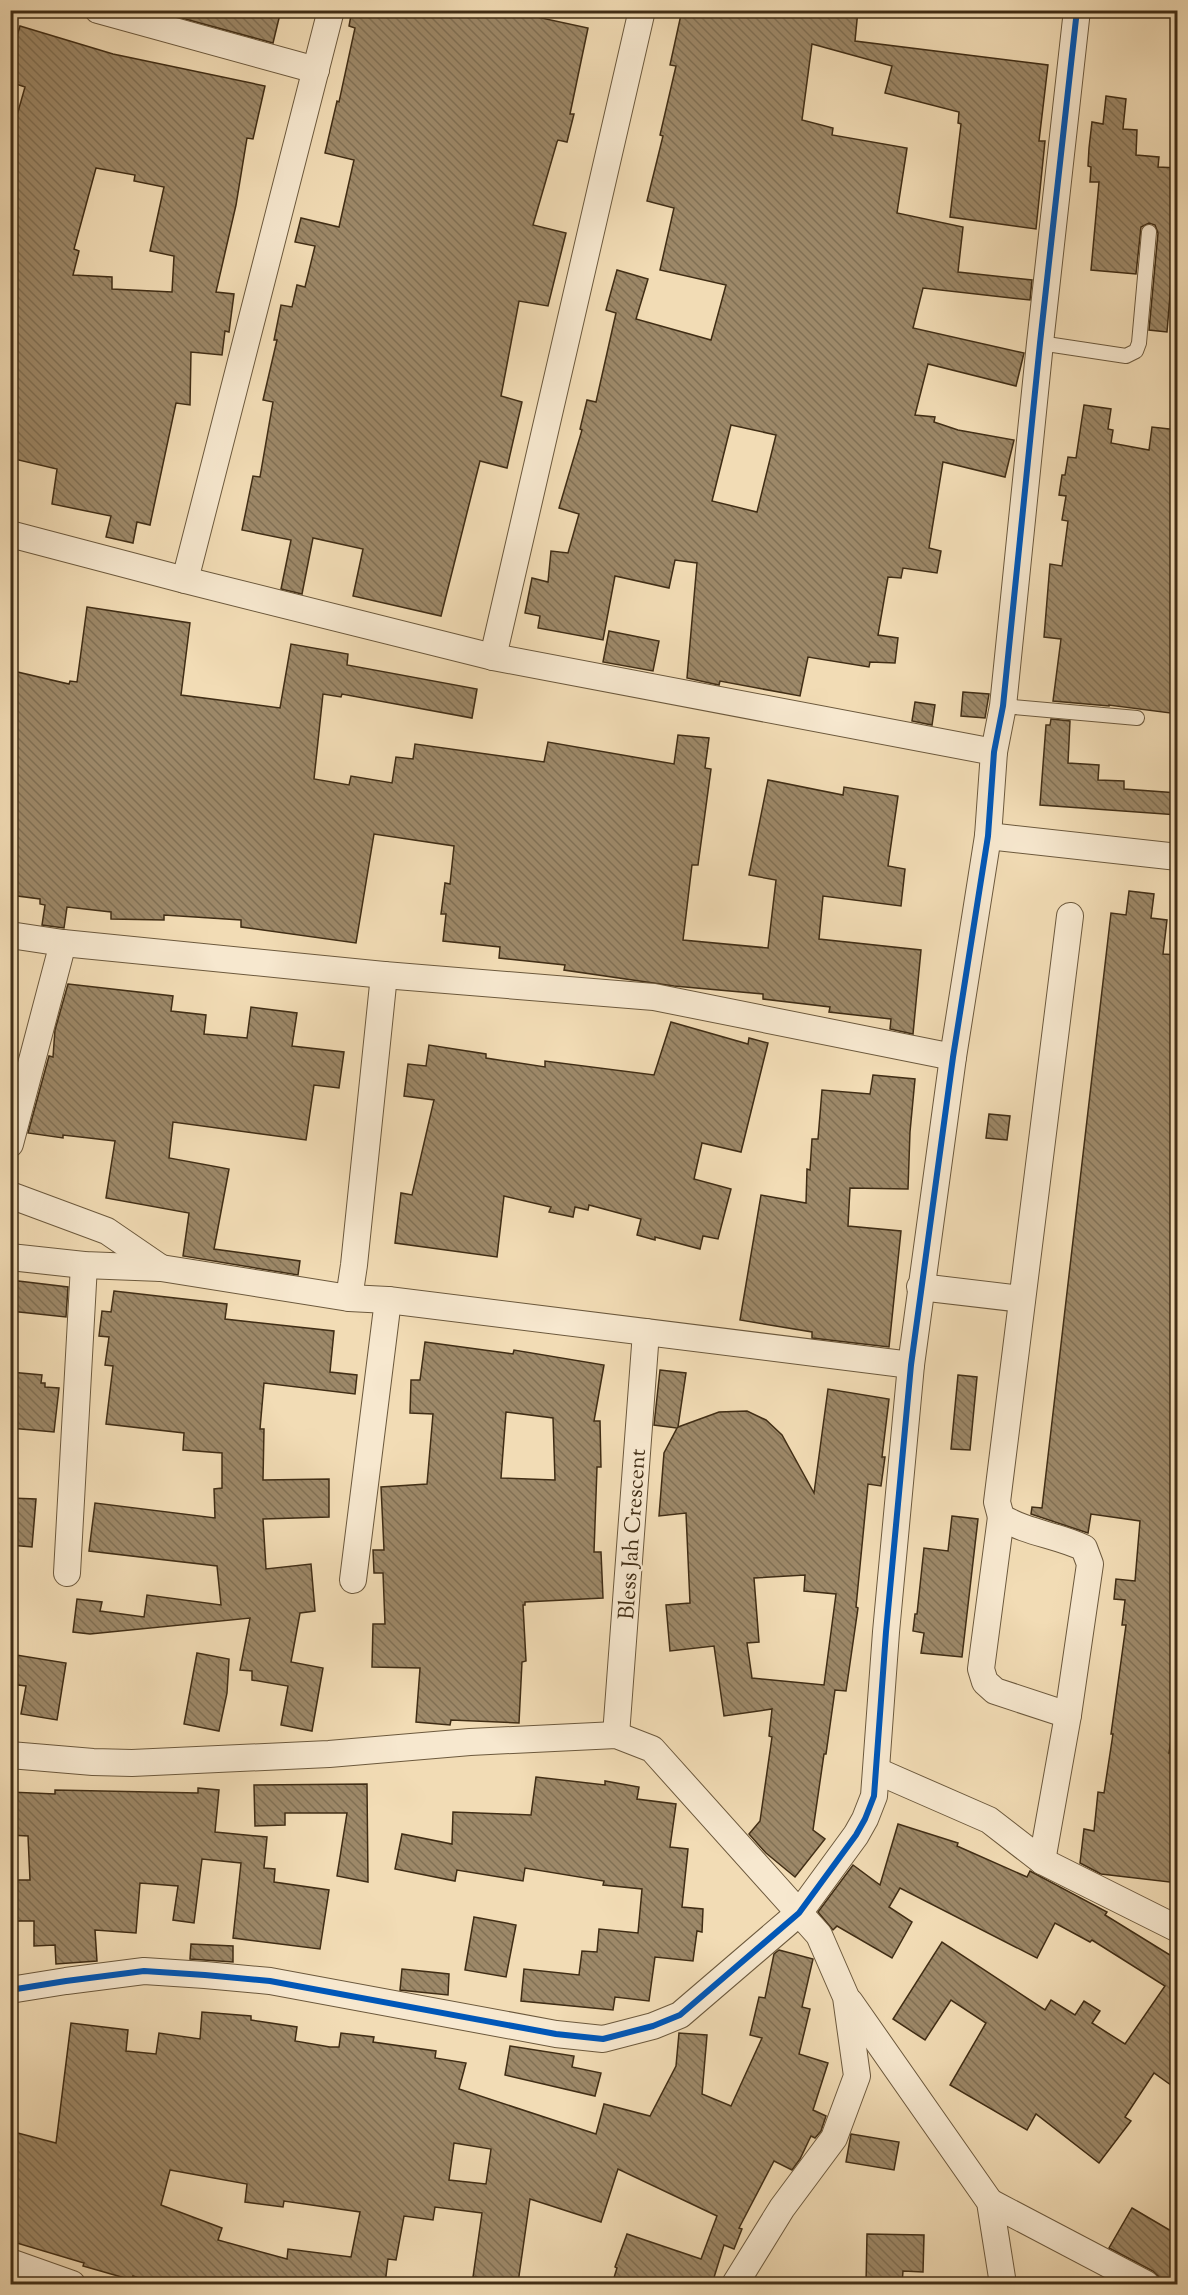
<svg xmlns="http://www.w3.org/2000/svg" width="1188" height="2295" font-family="'Sorts Mill Goudy',serif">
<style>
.building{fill:url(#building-back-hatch);stroke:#402d15;stroke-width:1.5;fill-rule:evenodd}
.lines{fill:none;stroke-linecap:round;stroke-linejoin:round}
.lane-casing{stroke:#6c593d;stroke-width:16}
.street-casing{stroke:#6c593d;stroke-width:28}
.lane{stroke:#f7e8cf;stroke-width:14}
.street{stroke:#f7e8cf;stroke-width:26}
.cycleway-casing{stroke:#f7e8cf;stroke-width:10}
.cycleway{stroke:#0057b8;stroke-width:6}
.labels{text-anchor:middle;stroke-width:4.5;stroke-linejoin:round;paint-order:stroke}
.street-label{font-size:22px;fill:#402d15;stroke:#f7e8cf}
</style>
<defs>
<pattern id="building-back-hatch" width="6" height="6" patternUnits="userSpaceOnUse" patternTransform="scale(1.5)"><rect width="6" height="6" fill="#9d8868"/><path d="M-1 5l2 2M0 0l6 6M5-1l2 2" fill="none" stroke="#817054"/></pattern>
</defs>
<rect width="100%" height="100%" fill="#f2dcb5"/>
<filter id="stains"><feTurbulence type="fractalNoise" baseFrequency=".00333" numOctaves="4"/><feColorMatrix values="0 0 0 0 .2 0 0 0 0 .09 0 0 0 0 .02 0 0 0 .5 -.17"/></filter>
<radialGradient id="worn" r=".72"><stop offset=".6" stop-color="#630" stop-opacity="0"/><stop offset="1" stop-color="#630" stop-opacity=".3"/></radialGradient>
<g class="building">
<polygon points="168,10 281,10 273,43 167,14"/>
<polygon points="352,10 505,10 588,28 570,114 574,114 567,142 558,140 557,142 533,225 566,233 548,306 519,301 501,396 522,402 507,468 480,461 441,616 353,596 363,549 313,538 302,594 281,589 291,540 242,530 253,476 260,477 273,402 263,400 277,340 274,340 281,305 292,307 297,285 305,287 315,246 295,242 301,218 339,227 354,160 325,153 337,101 339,102 355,28 349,26"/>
<path d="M682,10H858L855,41L1048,65L1039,141H1045L1036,229L950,217L961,124L958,123L959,112L885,93L892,66L812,44L802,120L833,128L832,135L907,148L897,213L963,227L958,272L1032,280L1030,300L923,288L913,328L1024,353L1016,386L928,364L915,415L935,417L934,422L958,430L1014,440L1005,477L943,462L929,548L941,551L937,573L903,568L901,578L888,577L878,635L898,638L895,663L870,662L869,667L808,657L800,696L720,681L719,685L687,678L697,563L675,560L669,588L615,576L603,640L538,628L540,616L525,613L532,578L548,582L551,551L568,553L579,514L559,508L582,430L580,429L587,400L596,402L616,313L606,310L617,270L648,279L636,319L711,340L726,285L660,270L674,208L647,201L663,136L660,135L676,66L670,65ZM731,425L776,435L757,512L712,501Z"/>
<path d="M20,26L113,54L265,86L253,139L247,138L236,205L216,292L234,294L229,332L225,331L222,355L191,352L190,405L176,403L150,525L137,522L133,543L106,537L111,516L52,504L57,469L10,458V140L25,87L10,82V59ZM96,168L135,175L134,181L164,187L150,251L174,256L172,292L112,289V277L73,275L79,251L74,249Z"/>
<polygon points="1106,96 1126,99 1123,129 1137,130 1136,155 1159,157 1158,167 1178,168 1178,261 1173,260 1167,332 1149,330 1158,233 1155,225 1149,223 1141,227 1136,274 1091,270 1099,182 1090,182 1091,167 1088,166 1089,148 1092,122 1103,124"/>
<polygon points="1084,405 1111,409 1108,429 1113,430 1111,443 1149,450 1152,427 1178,430 1178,565 1171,623 1178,623 1178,714 1109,705 1109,706 1053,701 1061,639 1044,637 1050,564 1062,566 1068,521 1062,520 1066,496 1059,495 1062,475 1065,475 1068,457 1076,458"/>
<polygon points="87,607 190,623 181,695 280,708 291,644 348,654 347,665 477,689 472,718 342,694 341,697 323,694 314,779 349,785 351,776 392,783 396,757 413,759 415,744 544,762 548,742 674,764 678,735 709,738 705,768 711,769 698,865 692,865 683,940 768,948 776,880 749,875 768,780 843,795 844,787 898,796 888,866 905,869 901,906 823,896 819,939 921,950 913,1034 890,1029 891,1019 829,1012 830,1007 763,999 763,994 674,986 564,970 565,965 499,958 500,947 443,941 446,914 441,914 445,883 450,884 454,846 374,834 356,943 241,927 241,920 164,915 164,920 111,919 111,912 67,907 64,928 42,925 45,905 40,904 40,899 10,895 10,682 13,671 69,684 70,681 77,682"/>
<polygon points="609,631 659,641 653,671 603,662"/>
<polygon points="963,692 989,694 985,718 961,716"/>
<polygon points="915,702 935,705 932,725 912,721"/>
<polygon points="1051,719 1070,721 1068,763 1099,765 1098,780 1124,781 1124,789 1178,793 1178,815 1040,805 1046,725 1050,725"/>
<polygon points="1129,891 1154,894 1151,918 1167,920 1163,954 1178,955 1178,1694 1169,1753 1178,1753 1178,1883 1101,1874 1080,1863 1084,1829 1094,1831 1098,1792 1104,1793 1113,1734 1111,1734 1126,1625 1122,1625 1125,1600 1114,1599 1116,1579 1135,1581 1140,1521 1091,1514 1088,1533 1031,1514 1032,1507 1042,1508 1111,913 1126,915"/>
<polygon points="68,984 173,996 171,1011 206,1015 204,1034 247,1038 251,1007 297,1013 292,1046 344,1052 339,1088 314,1085 306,1140 173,1122 169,1158 229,1169 214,1249 300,1261 298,1275 183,1256 189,1213 106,1198 115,1141 63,1135 63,1138 28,1133 49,1056 53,1057 55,1030"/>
<polygon points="671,1022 748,1044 749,1038 768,1043 741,1152 702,1143 694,1179 731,1189 718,1239 703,1236 700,1249 655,1237 655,1240 637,1235 641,1219 589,1205 588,1210 575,1207 573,1217 549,1212 551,1207 504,1196 497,1257 395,1243 401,1193 412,1195 434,1100 404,1096 408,1064 426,1066 429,1045 486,1054 486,1058 545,1067 545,1061 654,1075"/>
<polygon points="873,1075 915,1079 910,1132 908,1189 850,1188 848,1226 901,1231 889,1347 812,1338 812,1332 740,1320 761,1195 806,1203 807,1169 810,1170 812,1139 818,1139 822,1090 870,1094"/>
<polygon points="989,1114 1010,1116 1007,1140 986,1138"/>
<polygon points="10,1280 68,1287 66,1317 10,1311"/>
<polygon points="114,1291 227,1304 225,1319 334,1331 330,1372 357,1375 355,1394 264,1383 260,1429 264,1429 263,1480 329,1479 329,1517 263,1519 266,1569 311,1564 315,1611 300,1613 291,1662 323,1668 312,1731 281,1725 288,1686 252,1680 252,1671 240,1670 250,1618 90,1634 73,1632 77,1599 102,1602 100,1611 144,1617 147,1595 221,1605 217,1566 89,1551 95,1503 215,1518 214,1489 222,1488 222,1453 183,1450 184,1433 106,1424 113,1366 105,1365 109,1337 99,1336 102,1311 111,1312"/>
<path d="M425,1342L513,1354L514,1350L604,1365L594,1421H600L601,1467H597L594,1552H601L603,1598L525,1602V1605H523L526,1661L522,1662L519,1723L451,1720L450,1725L416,1722L420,1668L372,1667L373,1624H385L383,1573H374L373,1550H384L381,1487L427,1484L433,1414L410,1413L411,1380H420ZM506,1412L553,1418L555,1480L501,1478Z"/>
<path d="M660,1370L686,1373L678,1427L719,1412L747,1411L766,1420L782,1435L814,1493L828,1389L889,1399L882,1457H885L881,1486L868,1484L856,1607L858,1608L846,1691L835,1690L826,1754H824L813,1830L825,1839L795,1877L766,1853L749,1834L760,1821L772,1737L769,1736L772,1709L724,1716L714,1646L670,1651L666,1605L690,1603L686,1513L659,1516L664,1453L677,1428L654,1425ZM805,1575L804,1591L836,1594L824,1685L752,1678L747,1643L759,1642L754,1578Z"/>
<polygon points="10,1372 42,1375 41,1383 45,1383 45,1387 59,1388 54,1432 10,1428"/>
<polygon points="958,1375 977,1377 970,1450 951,1449"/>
<polygon points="10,1498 36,1499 32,1547 10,1545"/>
<polygon points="952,1516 978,1519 962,1657 921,1653 924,1633 913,1631 915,1614 917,1614 924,1548 948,1551"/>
<polygon points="197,1653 229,1659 227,1693 219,1731 184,1724"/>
<polygon points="10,1654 66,1663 57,1720 21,1714 26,1686 10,1684"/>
<polygon points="536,1777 605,1785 605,1781 639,1787 637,1799 676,1804 670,1847 688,1849 682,1907 703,1909 702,1932 697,1931 693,1961 655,1957 649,2001 615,1997 613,2010 521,2001 524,1969 579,1975 582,1951 597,1952 599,1929 638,1933 642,1889 603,1885 604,1881 525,1868 523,1881 457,1870 455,1881 395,1869 402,1834 452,1844 453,1812 531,1815"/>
<polygon points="367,1784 368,1882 337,1876 347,1813 285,1813 285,1825 255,1826 254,1785"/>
<polygon points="198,1788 219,1790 215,1832 267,1837 264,1868 275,1869 274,1882 329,1890 320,1949 233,1938 241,1863 202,1859 194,1923 173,1920 178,1886 140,1883 136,1933 95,1930 97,1961 56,1964 55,1945 34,1946 34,1921 10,1921 10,1880 30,1880 28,1836 10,1835 10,1792 55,1794 55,1790 198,1793"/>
<polygon points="898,1824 958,1843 957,1846 1027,1877 1030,1871 1107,1912 1105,1915 1178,1960 1178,2090 1154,2073 1125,2117 1131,2121 1099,2163 1036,2114 1027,2130 950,2085 986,2023 951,2000 925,2040 893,2019 942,1942 1045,2010 1051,2000 1075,2015 1084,2001 1100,2011 1092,2023 1125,2044 1165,1986 1092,1940 1090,1942 1055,1923 1037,1958 900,1888 889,1907 912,1922 892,1958 837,1926 833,1930 818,1912 853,1865 880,1885"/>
<polygon points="474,1917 516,1925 506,1977 465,1970"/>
<polygon points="191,1944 233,1946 233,1962 190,1959"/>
<path d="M779,1950L813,1959L802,2007L810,2009L799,2054L828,2063L813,2110L826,2116L821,2131L815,2138L811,2136L800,2159L792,2170L774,2161L739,2228L742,2229L734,2249L724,2245L712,2284H612L617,2268L615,2267L627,2234L701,2259L717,2216L618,2169L601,2222L530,2199L518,2283L473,2277L482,2213L435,2207L433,2220L404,2216L396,2260L388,2259L385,2284H155L133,2276L132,2280L83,2266L84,2263L10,2241V2131L56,2143L71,2023L128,2030L126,2051L156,2054L159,2033L200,2039L202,2012L251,2016V2020L297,2027L295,2041L330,2047H339L341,2033L374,2037L373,2042L436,2051L435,2058L466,2063L459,2089L596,2134L604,2104L650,2116L676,2066L679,2033L707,2035L702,2094L731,2106L762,2038L750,2035L759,1997L765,1998L774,1954ZM454,2143L491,2149L486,2184L449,2180ZM170,2170L247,2184L245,2202L283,2207L284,2201L360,2212L351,2257L288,2249L287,2259L218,2240L222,2228L161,2205Z"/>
<polygon points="402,1969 449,1974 448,1995 400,1990"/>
<polygon points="510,2046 574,2056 572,2067 601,2073 595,2096 505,2075"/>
<polygon points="851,2134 899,2142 894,2170 846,2162"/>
<polygon points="1132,2208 1178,2235 1178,2284 1162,2284 1159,2277 1153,2271 1109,2248"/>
<polygon points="867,2234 924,2235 923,2272 903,2271 902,2284 866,2284"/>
</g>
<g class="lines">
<g class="lane-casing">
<g id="lane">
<polyline points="1040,343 1126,356 1136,351 1139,343 1149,232"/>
<polyline points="1003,706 1137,718"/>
</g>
</g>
<g class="street-casing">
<g id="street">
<polyline points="98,10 316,70"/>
<polyline points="10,534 185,580 493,657 994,752"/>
<polyline points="185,580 331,10"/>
<polyline points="493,657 642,10"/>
<polyline points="988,836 1178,857"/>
<polyline points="10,935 63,943 384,975 654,997 953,1057"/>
<polyline points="10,1144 63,943"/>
<polyline points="10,1195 107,1231 161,1268"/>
<polyline points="10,1257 84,1265 161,1268 349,1298 388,1300 911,1365"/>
<polyline points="920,1287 1022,1299"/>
<polyline points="349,1298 354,1265 384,975"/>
<polyline points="1001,1517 981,1669 985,1682 995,1691 1068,1715"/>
<polyline points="67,1573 84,1265"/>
<polyline points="353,1580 388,1300"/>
<polyline points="616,1735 646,1332"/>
<polyline points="10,1755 93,1762 132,1763 329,1754 470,1742 616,1735 652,1749 819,1935 846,1997 857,2076 834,2138 782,2208 735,2284"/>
<polyline points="877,1771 989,1820 1042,1861 1178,1929"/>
<path d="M1042,1861L1068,1715L1090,1564L1084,1548C1057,1535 1027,1533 1001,1517L997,1502L1070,916"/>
<polyline points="10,1990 66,1981 144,1971 205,1975 270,1981 556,2034 603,2039 653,2026 680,2015 799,1913 856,1835 865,1819 874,1796 886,1632 911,1365 953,1057 988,836 994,752 1003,706 1040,343 1077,10"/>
<polyline points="850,2002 990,2202 1003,2284"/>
<polyline points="990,2202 1146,2284"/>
<polyline points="10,2262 72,2284"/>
</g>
</g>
<use href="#lane" class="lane"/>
<use href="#street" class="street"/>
<g class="cycleway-casing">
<polyline id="cycleway" points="10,1990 66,1981 144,1971 205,1975 270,1981 556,2034 603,2039 653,2026 680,2015 799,1913 856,1835 865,1819 874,1796 886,1632 911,1365 953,1057 988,836 994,752 1003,706 1040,343 1077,10"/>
</g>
<use href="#cycleway" class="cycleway"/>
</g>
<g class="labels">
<g class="street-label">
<text transform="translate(631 1534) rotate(-86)" y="8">Bless Jah Crescent</text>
</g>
</g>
<rect width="1188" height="2295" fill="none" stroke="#f2dcb5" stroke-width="36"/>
<rect x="12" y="12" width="1164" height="2271" fill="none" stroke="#402d15" stroke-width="3"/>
<rect x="18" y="18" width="1152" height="2259" fill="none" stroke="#402d15" stroke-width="1.5"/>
<rect width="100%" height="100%" filter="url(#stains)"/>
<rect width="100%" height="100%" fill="url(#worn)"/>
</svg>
